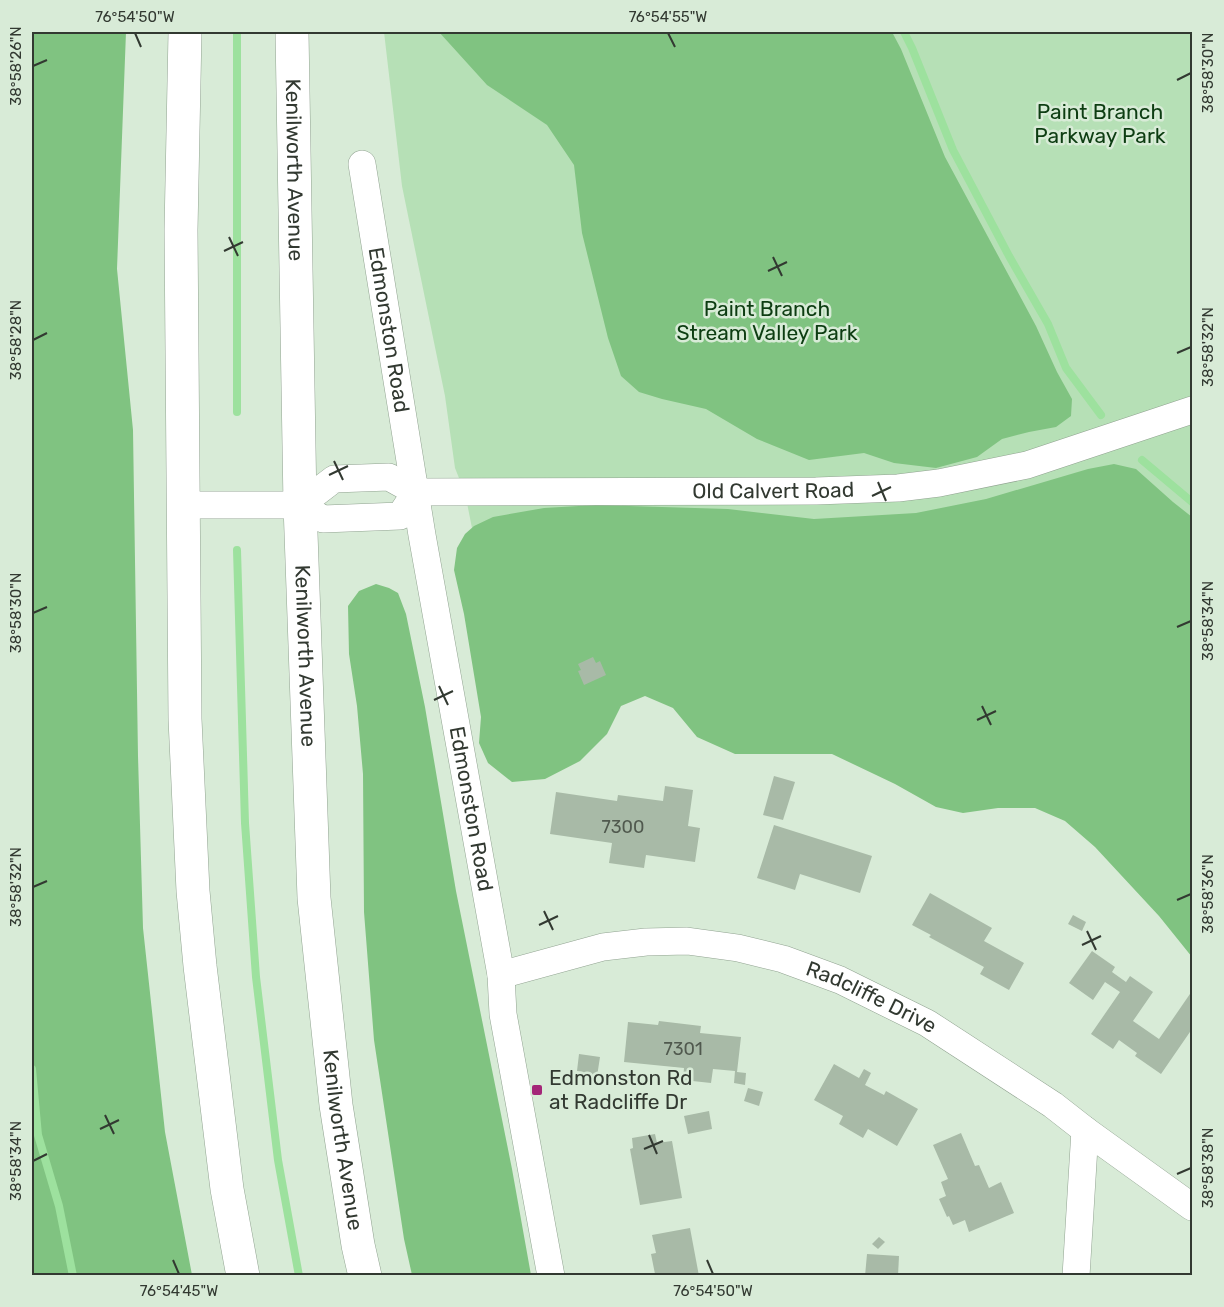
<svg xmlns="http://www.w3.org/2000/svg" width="1224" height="1307" font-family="Rubik,sans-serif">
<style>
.green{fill:#b6e0b6}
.forest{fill:#80c381}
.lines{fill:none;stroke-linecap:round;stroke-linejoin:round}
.stream{stroke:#9de19e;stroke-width:8}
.building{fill:#a8baa7}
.minor-casing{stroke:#91a391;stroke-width:28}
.major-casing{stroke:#91a391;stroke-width:34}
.minor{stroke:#fff;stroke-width:27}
.major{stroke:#fff;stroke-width:33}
.ticks{fill:none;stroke:#323931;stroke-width:2}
.poi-dot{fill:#a42678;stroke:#d8ebd7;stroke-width:2}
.labels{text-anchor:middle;stroke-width:5;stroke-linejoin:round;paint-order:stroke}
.number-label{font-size:18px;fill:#50594e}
.park-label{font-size:21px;fill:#0d3d12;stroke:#d8ebd7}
.street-label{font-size:21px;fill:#323931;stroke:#d8ebd7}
.poi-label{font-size:21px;fill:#323931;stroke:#d8ebd7;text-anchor:start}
.neatline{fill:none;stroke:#323931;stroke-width:2}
.ticks-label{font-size:15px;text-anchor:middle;fill:#323931}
</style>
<rect width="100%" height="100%" fill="#d8ebd7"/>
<polygon class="green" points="384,32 1192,32 1192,717 488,608 465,493 455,468 445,396 402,186"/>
<g class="forest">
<polygon points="32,32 126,32 117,269 133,430 138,756 143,928 165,1132 192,1275 32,1275"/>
<polygon points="439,32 892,32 901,49 945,157 1036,326 1057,372 1072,399 1071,416 1056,427 1029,432 1002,439 977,457 936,468 894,463 864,453 809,460 757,439 706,409 662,399 639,392 621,376 608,338 582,233 574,165 547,125 487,85"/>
<polygon points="1114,464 1136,469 1173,502 1192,517 1192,957 1159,916 1095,847 1065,821 1035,808 998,808 963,813 936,807 895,784 832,754 735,754 697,737 673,708 645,696 621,706 607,734 580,761 545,779 512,782 488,763 479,743 481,717 464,614 454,570 457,548 465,534 474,526 493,517 544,508 596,505 728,509 814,519 916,513 986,499 1088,469"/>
<polygon points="376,584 389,588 398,593 406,614 425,707 456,891 512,1169 531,1275 412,1275 404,1239 374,1040 364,912 363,774 357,706 349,654 348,606 359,591"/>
</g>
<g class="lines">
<g class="stream">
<polyline points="904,32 912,48 953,150 1009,256 1048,324 1066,368 1101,415"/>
<polyline points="237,412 237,32"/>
<polyline points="1142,460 1192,502"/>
<polyline points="237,550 245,823 256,977 278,1160 299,1276"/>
<polyline points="32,1069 38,1135 59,1206 73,1276"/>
</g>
</g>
<g class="building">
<polygon points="593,657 596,663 600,661 606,675 584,685 578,671 581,670 578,664"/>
<polygon points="774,776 795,782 783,820 763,815"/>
<polygon points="665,786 693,790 688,826 700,828 695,862 646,855 644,868 609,863 612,843 550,834 556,792 617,801 618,795 663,801"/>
<polygon points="774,825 872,856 860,893 800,874 795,890 757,878"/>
<polygon points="930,893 992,928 984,941 1024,963 1009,990 980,974 984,967 929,937 931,935 912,925"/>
<polygon points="1073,915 1086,922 1082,931 1068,924"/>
<polygon points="1092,951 1115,967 1112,972 1126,982 1130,976 1153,992 1133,1021 1159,1039 1192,991 1192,1029 1161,1074 1135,1056 1137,1053 1119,1040 1113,1049 1091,1034 1120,992 1105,982 1093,1000 1069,983"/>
<polygon points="659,1021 701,1026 700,1033 741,1037 737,1072 746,1073 745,1085 734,1083 735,1071 713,1069 711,1083 683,1080 684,1068 624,1062 628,1022 658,1025"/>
<polygon points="579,1054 600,1057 596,1083 581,1081 583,1072 577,1071"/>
<polygon points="834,1064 859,1078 864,1069 871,1073 865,1085 884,1095 886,1091 918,1109 897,1146 868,1129 863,1138 839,1124 843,1116 814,1100"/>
<polygon points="748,1088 763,1092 759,1106 744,1101"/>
<polygon points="709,1111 712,1129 688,1134 684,1116"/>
<polygon points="961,1133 975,1166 979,1165 989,1188 1001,1182 1014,1213 969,1232 965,1220 953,1225 949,1216 947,1217 939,1199 946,1196 941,1182 948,1179 933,1145"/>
<polygon points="655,1134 657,1143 672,1141 682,1198 640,1205 630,1149 633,1148 632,1138"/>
<polygon points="690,1228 699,1276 659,1276 659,1273 655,1274 651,1254 656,1253 652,1235"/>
<polygon points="879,1237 885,1242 878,1249 872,1244"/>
<polygon points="867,1254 899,1256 898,1276 865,1276"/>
</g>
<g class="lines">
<g class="minor-casing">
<g id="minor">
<path id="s1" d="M362,164L422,535L501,975L503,1014L551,1276"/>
<polyline points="182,505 300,505 323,519 400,516 416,492"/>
<path id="s2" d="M300,505L334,479L389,477L416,492L816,491L898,488L939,483L1027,465L1192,410"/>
<path id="s3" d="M501,975L603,947L646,942L687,941L738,948L783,959L840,980L927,1023L1053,1105L1085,1130L1192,1207"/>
<polyline points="1076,1276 1085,1130"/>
</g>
</g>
<g class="major-casing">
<g id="major">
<polyline points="185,32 181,230 185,719 193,891 200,966 227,1189 243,1276"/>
<path id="s4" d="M292,32L300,505L314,898L336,1105L358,1245L365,1276"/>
</g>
</g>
<use href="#minor" class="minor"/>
<use href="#major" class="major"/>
</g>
<path class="ticks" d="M135,33L141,47M668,33L675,47M33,66L47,60M1177,80L1191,73M229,237L238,256M224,251L243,242M773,257L782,276M768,271L787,262M33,340L47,333M1177,353L1191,347M334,461L343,480M329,475L348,466M878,482L886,501M872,496L891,487M33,613L47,607M1177,627L1191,621M439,686L448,705M434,700L453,691M982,706L991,725M977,720L996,711M33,887L47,881M1177,900L1191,894M544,911L553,930M539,925L558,916M1087,931L1096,950M1082,945L1101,936M105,1115L114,1134M100,1129L119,1120M649,1135L657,1154M644,1149L663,1141M33,1161L47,1154M1177,1174L1191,1168M173,1260L179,1274M707,1260L713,1274"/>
<rect class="poi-dot" x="531" y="1084" width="12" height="12" rx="3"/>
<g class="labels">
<g class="number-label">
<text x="623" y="833">7300</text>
<text x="683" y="1055">7301</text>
</g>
<g class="park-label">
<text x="1100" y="119">Paint Branch<tspan x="1100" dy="24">Parkway Park</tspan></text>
<text x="767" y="316">Paint Branch<tspan x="767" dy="24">Stream Valley Park</tspan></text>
</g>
<g class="street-label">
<text dy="7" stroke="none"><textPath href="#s4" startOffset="138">Kenilworth Avenue</textPath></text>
<text dy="7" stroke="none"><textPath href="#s1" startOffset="168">Edmonston Road</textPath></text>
<text dy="7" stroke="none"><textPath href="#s2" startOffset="486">Old Calvert Road</textPath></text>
<text dy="7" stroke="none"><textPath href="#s4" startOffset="624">Kenilworth Avenue</textPath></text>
<text dy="7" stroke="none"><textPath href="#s1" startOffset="654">Edmonston Road</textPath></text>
<text dy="7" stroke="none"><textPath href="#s3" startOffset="384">Radcliffe Drive</textPath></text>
<text dy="7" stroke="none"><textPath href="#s4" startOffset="1110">Kenilworth Avenue</textPath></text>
</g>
<g class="poi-label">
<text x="549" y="1085">Edmonston Rd<tspan x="549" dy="24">at Radcliffe Dr</tspan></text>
</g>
</g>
<rect width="1224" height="1307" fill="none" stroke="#d8ebd7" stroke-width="66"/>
<rect x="33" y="33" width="1158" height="1241" class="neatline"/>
<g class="ticks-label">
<text x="135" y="22">76°54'50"W</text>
<text x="668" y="22">76°54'55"W</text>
<text transform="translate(16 66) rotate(-90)" y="5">38°58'26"N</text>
<text transform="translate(1208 73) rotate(-90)" y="5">38°58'30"N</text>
<text transform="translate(16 340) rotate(-90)" y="5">38°58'28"N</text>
<text transform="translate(1208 347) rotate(-90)" y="5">38°58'32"N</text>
<text transform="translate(16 613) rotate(-90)" y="5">38°58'30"N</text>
<text transform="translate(1208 621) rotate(-90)" y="5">38°58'34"N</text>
<text transform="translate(16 887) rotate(-90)" y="5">38°58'32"N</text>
<text transform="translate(1208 894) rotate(-90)" y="5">38°58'36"N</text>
<text transform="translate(16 1161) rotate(-90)" y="5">38°58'34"N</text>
<text transform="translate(1208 1168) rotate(-90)" y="5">38°58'38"N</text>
<text x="179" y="1296">76°54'45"W</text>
<text x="713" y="1296">76°54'50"W</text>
</g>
</svg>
